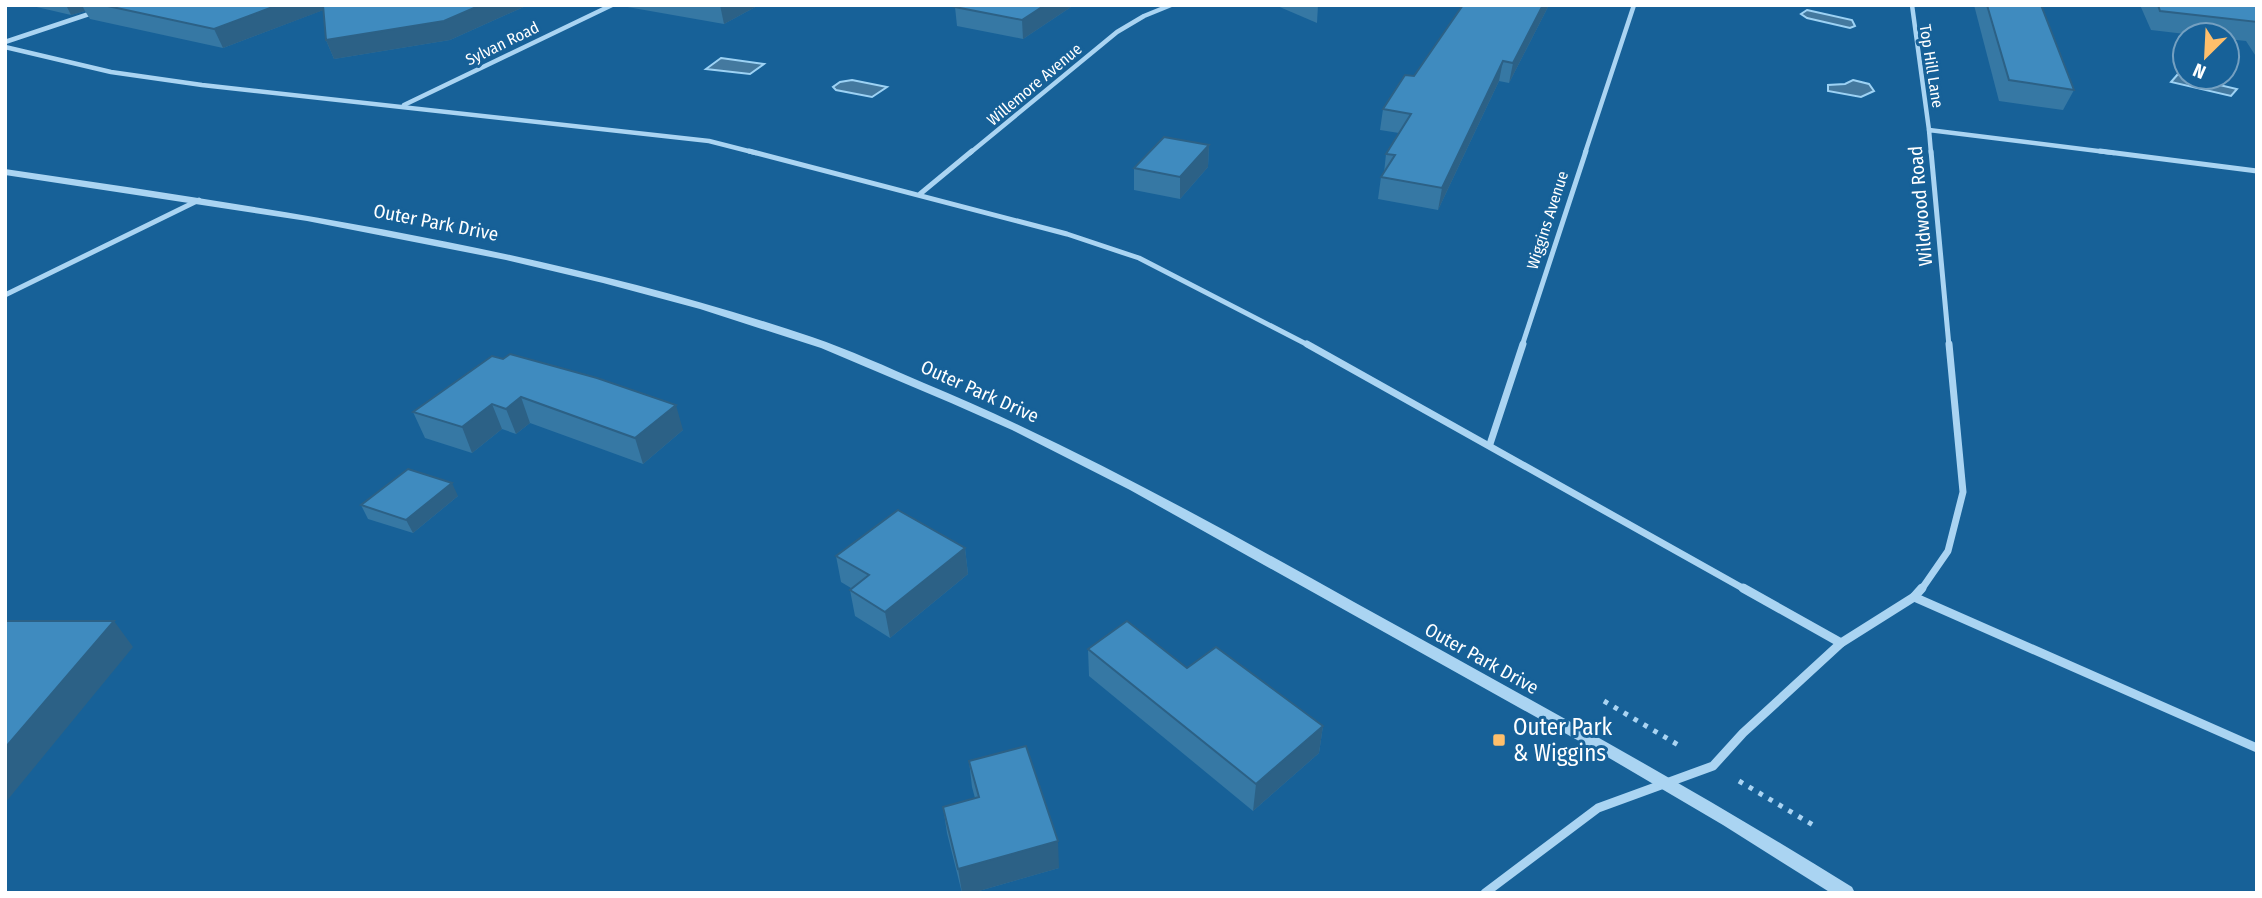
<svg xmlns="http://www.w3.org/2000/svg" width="2262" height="898" font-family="'Fira Sans Condensed',sans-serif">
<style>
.water{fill:#44799f;stroke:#9dd2f4;stroke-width:2}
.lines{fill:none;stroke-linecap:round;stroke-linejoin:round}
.path{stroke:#aad4f2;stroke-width:5;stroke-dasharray:4.5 7;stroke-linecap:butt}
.minor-far3{stroke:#aad4f2;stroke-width:4.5}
.minor-far2{stroke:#aad4f2;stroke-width:5}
.minor-far1{stroke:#aad4f2;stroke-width:7}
.minor{stroke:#aad4f2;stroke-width:9}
.tertiary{fill:#aad4f2;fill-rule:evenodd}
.wall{fill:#3678a4}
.shaded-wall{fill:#2c6186}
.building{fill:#3f8bbf;stroke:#2c6186;stroke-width:2}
.poi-dot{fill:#ffbf6b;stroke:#176198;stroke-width:2.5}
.labels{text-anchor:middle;stroke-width:6;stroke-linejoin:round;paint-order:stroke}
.far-street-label{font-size:16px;fill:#fff;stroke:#176198}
.street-label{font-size:19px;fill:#fff;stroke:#176198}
.near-poi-label{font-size:23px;fill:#fff;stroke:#176198;text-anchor:start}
</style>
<rect width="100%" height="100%" fill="#176198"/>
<g class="water">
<polygon points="1807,10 1852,20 1855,26 1850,28 1807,18 1801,14"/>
<polygon points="721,58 764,64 750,74 706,69"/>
<polygon points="2178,74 2185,77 2237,89 2231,96 2171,82"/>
<polygon points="852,80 887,87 872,97 836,90 833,87 840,82"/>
<polygon points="1853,80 1869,84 1874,91 1861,97 1828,91 1828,85 1845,84"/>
</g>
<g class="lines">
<g class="path">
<polyline points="1604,701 1680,746"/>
<polyline points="1739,781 1813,825"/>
</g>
<g class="minor-far3">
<polyline points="1912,5 1929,130"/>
<polyline points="5,42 95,12"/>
<polyline points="5,47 111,72 202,85 709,141 756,153"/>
<polyline points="404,105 612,5"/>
<polyline points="970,153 1117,32 1144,16 1171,5"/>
<polyline points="1585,153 1634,5"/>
<polyline points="1931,153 1929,130 2114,153"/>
</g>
<g class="minor-far2">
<polyline points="749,151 1067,234 1139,258 1310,346"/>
<polyline points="1931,151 1949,346"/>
<polyline points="2100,151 2257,171"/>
<polyline points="920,194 972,151"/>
<polyline points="5,295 199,200"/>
<polyline points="1522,346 1586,151"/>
</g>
<g class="minor-far1">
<polyline points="1307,344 1746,590"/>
<polyline points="1490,444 1523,344"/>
<polyline points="1921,590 1948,551 1963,492 1949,344"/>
</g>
<g class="minor">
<polyline points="1743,588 1841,643"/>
<polyline points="1914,597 2257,748"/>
<polyline points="1485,893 1598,808 1713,766 1743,733 1841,643 1914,597 1922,588"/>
</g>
<path class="tertiary" d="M5,169C277,209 551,249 812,337C850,350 887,367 924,383C1073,445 1214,524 1354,602C1522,695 1690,786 1852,887L1855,893H1831L1723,825L1604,755L1130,490L1012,430L951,403L821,348L700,309L603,283L506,260L307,221L5,175Z"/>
</g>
<g class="wall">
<polygon points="28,5 528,5 450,40 334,59 326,40 323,10 223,48 90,19 85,11 71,15"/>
<polygon points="616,5 759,5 724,24"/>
<polygon points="1074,5 1023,39 957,26 955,7"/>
<polygon points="1275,5 1318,5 1317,23"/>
<polygon points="1463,5 1549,5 1509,83 1499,81 1438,210 1378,199 1381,177 1384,173 1386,154 1399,133 1380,130 1383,109 1414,76"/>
<polygon points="1974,5 2041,5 2074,90 2063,110 1999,101"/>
<polygon points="2140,5 2257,5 2257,58 2246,41 2227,39 2227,35 2194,35 2151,30"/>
<polygon points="1209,145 1208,167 1180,199 1134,190 1134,168"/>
<polygon points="492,356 683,430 643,464 530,423 516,434 502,429 472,453 425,438 413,412"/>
<polygon points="458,496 413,533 368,519 361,505"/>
<polygon points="965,548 968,574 890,638 855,616 850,590 851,588 841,582 836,556"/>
<polygon points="1088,649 1187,668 1323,726 1319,753 1253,811 1089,676"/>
<polygon points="969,761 1059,868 972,893 962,893 947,833 943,807 975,798 972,787"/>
</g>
<g class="shaded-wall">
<polygon points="66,5 82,5 85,11 71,15"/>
<polygon points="278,5 328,5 329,8 223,48 214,29"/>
<polygon points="481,5 528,5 450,40 334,59 326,40"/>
<polygon points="720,5 759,5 724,24"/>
<polygon points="1045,5 1074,5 1023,39 1022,20"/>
<polygon points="1543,5 1549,5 1509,83 1513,63"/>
<polygon points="1503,61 1499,81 1438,210 1442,188"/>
<polygon points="1209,145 1208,167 1180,199 1180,177"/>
<polygon points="521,397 530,423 516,434 506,409"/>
<polygon points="492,404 502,429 472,453 462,427"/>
<polygon points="676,405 683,430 643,464 635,438"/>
<polygon points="452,483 458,496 413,533 406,520"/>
<polygon points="965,548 968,574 890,638 885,612"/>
<polygon points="114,621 133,647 5,803 5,748"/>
<polygon points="1323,726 1319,753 1253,811 1256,784"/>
<polygon points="1058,841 1059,868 972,893 962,893 958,869"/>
</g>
<g class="building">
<polygon points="103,5 278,5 214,29"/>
<polygon points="323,5 481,5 444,21 326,40"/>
<polygon points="959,5 1045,5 1022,20 955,7"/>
<polygon points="1463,5 1543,5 1513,63 1503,61 1442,188 1381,177 1395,155 1386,154 1411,114 1383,109 1405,75 1414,76"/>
<polygon points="1987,5 2041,5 2074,90 2009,80"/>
<polygon points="2158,5 2257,5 2257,22 2160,11"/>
<polygon points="1164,137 1209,145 1180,177 1134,168"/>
<polygon points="510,354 597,378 676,405 635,438 521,397 506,409 492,404 462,427 413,412 492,356 503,359"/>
<polygon points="408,469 452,483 406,520 361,505"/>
<polygon points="898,510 965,548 885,612 850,590 869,575 836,556"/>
<polygon points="5,621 114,621 5,748"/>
<polygon points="1127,621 1187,668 1216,647 1323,726 1256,784 1088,649"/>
<polygon points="1026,746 1058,841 958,869 943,807 979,797 969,761"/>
</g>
<rect class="poi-dot" x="1492" y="733" width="14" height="14" rx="3.5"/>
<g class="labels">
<g class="far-street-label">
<text transform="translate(502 43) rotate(-26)" y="6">Sylvan Road</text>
<text transform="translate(1932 66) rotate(81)" y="6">Top Hill Lane</text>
<text transform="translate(1034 84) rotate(-40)" y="6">Willemore Avenue</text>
<text transform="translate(1547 220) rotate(-72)" y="6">Wiggins Avenue</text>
</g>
<g class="street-label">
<text transform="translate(1920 206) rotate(-95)" y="7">Wildwood Road</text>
<text transform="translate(436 222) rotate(11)" y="7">Outer Park Drive</text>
<text transform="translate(980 391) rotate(24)" y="7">Outer Park Drive</text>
<text transform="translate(1482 658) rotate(29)" y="7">Outer Park Drive</text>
</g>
<g class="near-poi-label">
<text x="1513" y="735">Outer Park<tspan x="1513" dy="26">&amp; Wiggins</tspan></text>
</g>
</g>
<rect width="2262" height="898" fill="none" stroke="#ffffff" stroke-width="14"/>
<g transform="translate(2206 56) rotate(204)"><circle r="33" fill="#176198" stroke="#74a0c1" stroke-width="2"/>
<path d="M0-5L12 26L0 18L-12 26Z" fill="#ffbf6b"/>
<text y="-10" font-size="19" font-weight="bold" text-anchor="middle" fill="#ffffff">N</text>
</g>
</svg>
